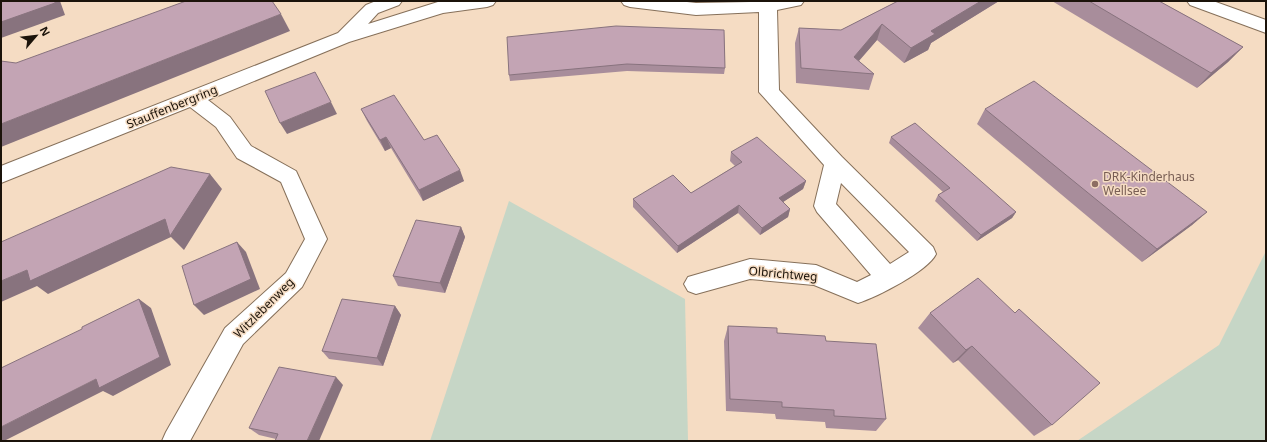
<svg xmlns="http://www.w3.org/2000/svg" width="1267" height="442" font-family="'Noto Sans',sans-serif">
<style>
.green{fill:#c6d6c6}
.lines{fill:none;stroke-linecap:round;stroke-linejoin:round}
.minor-casing{stroke:#86705a;stroke-width:2}
.minor{fill:#fff;fill-rule:evenodd}
.wall{fill:#a88d9b}
.shaded-wall{fill:#88737e}
.building{fill:#c3a4b4;stroke:#88737e}
.education-dot{fill:#8d6e63;stroke:#f5dcc3;stroke-width:1.5}
.labels{text-anchor:middle;stroke-width:3;stroke-linejoin:round;paint-order:stroke}
.street-label{font-size:12px;fill:#1b130a;stroke:#f5dcc3}
.education-label{font-size:12px;fill:#785e54;stroke:#f5dcc3;text-anchor:start}
</style>
<rect width="100%" height="100%" fill="#f5dcc3"/>
<g class="green">
<polygon points="509,201 685,299 688,441 430,441"/>
<polygon points="1266,251 1266,441 1077,441 1219,345"/>
</g>
<g class="lines">
<g class="minor-casing">
<g id="minor">
<polygon points="376,1 402,1 399,5 378,13 368,24 441,1 496,1 493,5 487,7 443,13 349,42 208,100 230,117 251,146 296,171 327,239 302,287 243,344 190,441 162,441 166,432 225,328 286,273 305,239 281,182 237,158 216,127 190,107 1,183 1,166 338,33 366,5"/>
<path d="M621,1H678L696,3L804,1L801,5L777,10L779,90L842,157L933,247L936,254C928,271 877,297 858,303L814,285L750,279L696,294L688,291L684,284L688,277L750,259L816,265L857,282L871,275L817,212L814,206L824,165L759,92V12L696,15L630,7L624,5ZM841,183L909,252L890,264L836,204Z"/>
<polygon points="1187,1 1213,1 1266,20 1266,33 1190,5"/>
</g>
</g>
<use href="#minor" class="minor"/>
</g>
<g class="wall">
<polygon points="898,1 999,1 931,43 928,50 904,63 877,40 859,61 874,74 869,90 796,83 795,43 799,28 841,30"/>
<polygon points="1052,1 1159,1 1243,47 1228,62 1197,88"/>
<polygon points="724,30 725,68 724,74 627,71 510,81 509,75"/>
<polygon points="361,109 424,140 464,181 423,201 391,148 385,151 367,121"/>
<polygon points="985,109 1207,212 1192,225 1142,262 977,124"/>
<polygon points="891,137 1016,212 1012,218 977,241 935,201 938,195 943,192 889,143"/>
<polygon points="731,152 806,181 803,189 783,202 790,209 788,217 760,235 738,213 677,253 633,207 633,199 691,193 735,166 730,161"/>
<polygon points="461,227 465,237 445,293 398,286 393,276"/>
<polygon points="978,278 1052,425 1034,436 958,360 953,363 918,328 930,313"/>
<polygon points="395,306 401,315 383,366 329,359 322,351"/>
<polygon points="728,326 826,341 886,419 876,431 826,428 825,422 776,419 775,414 726,411 724,341"/>
<polygon points="343,385 276,439 259,435 249,428"/>
</g>
<g class="shaded-wall">
<polygon points="55,1 60,1 65,15 1,38 1,22"/>
<polygon points="981,1 999,1 931,43 928,50 904,63 911,48 931,31"/>
<polygon points="281,14 290,31 1,147 1,124"/>
<polygon points="882,24 877,40 849,72 854,57"/>
<polygon points="1243,47 1228,62 1197,88 1211,73"/>
<polygon points="331,102 337,114 287,134 280,123"/>
<polygon points="386,137 391,148 385,151 380,140"/>
<polygon points="460,170 464,181 423,201 419,190"/>
<polygon points="210,174 222,189 184,250 171,237 48,294 37,286 1,302 1,281 27,270 165,219"/>
<polygon points="806,181 803,189 777,206 779,198"/>
<polygon points="739,205 738,213 677,253 678,246"/>
<polygon points="790,209 788,217 760,235 762,228"/>
<polygon points="1016,212 1012,218 977,241 981,235"/>
<polygon points="1207,212 1192,225 1142,262 1157,249"/>
<polygon points="461,227 465,237 445,293 440,283"/>
<polygon points="237,242 246,252 260,289 204,315 194,305"/>
<polygon points="139,299 151,308 171,365 113,396 103,391 4,441 1,441 1,427 96,379"/>
<polygon points="395,306 401,315 383,366 377,358"/>
<polygon points="972,346 958,360 953,363 966,350"/>
<polygon points="336,377 343,385 319,441 307,441"/>
</g>
<g class="building">
<polygon points="1,1 55,1 55,3 1,22"/>
<polygon points="186,1 272,1 281,14 1,124 1,61 16,63"/>
<polygon points="898,1 981,1 931,31 935,34 911,48 882,24 854,57 874,74 801,68 799,28 841,30"/>
<polygon points="1089,1 1159,1 1243,47 1211,73"/>
<polygon points="616,26 724,30 725,68 627,64 509,75 507,37"/>
<polygon points="315,72 331,102 280,123 265,91"/>
<polygon points="1034,81 1207,212 1157,249 985,109"/>
<polygon points="394,95 424,140 437,135 460,170 419,190 386,137 380,140 361,109"/>
<polygon points="915,123 1016,212 981,235 938,195 950,188 891,137"/>
<polygon points="757,137 806,181 779,198 790,209 762,228 739,205 678,246 633,199 673,175 691,193 742,162 731,152"/>
<polygon points="171,167 210,174 170,236 165,219 30,281 27,270 1,281 1,242"/>
<polygon points="416,220 461,227 440,283 393,276"/>
<polygon points="237,242 251,279 194,305 182,266"/>
<polygon points="978,278 1015,313 1019,309 1100,383 1052,425 972,346 966,350 930,313"/>
<polygon points="139,299 160,357 99,388 96,379 1,427 1,368 82,329 82,327"/>
<polygon points="342,299 395,306 377,358 322,351"/>
<polygon points="728,326 777,328 777,333 825,336 826,341 876,344 886,419 834,416 834,410 782,407 782,402 730,399"/>
<polygon points="279,367 336,377 307,441 275,441 278,434 249,428"/>
</g>
<circle class="education-dot" cx="1095" cy="184" r="4"/>
<g class="labels">
<g class="street-label">
<text transform="translate(172 107) rotate(-22)" y="4">Stauffenbergring</text>
<text transform="translate(783 274) rotate(5)" y="4">Olbrichtweg</text>
<text transform="translate(264 308) rotate(-45)" y="4">Witzlebenweg</text>
</g>
<g class="education-label">
<text x="1103" y="181">DRK-Kinderhaus<tspan x="1103" dy="14">Wellsee</tspan></text>
</g>
</g>
<rect width="1267" height="442" fill="none" stroke="#1b130a" stroke-width="4"/>
<g transform="translate(36 36) rotate(62)" stroke="#f5dcc3" stroke-width="3" paint-order="stroke">
<path d="M0-3L7 15L0 10L-7 15Z" fill="#1b130a"/>
<text y="-6" font-size="11" font-weight="bold" text-anchor="middle" fill="#1b130a">N</text>
</g>
</svg>
